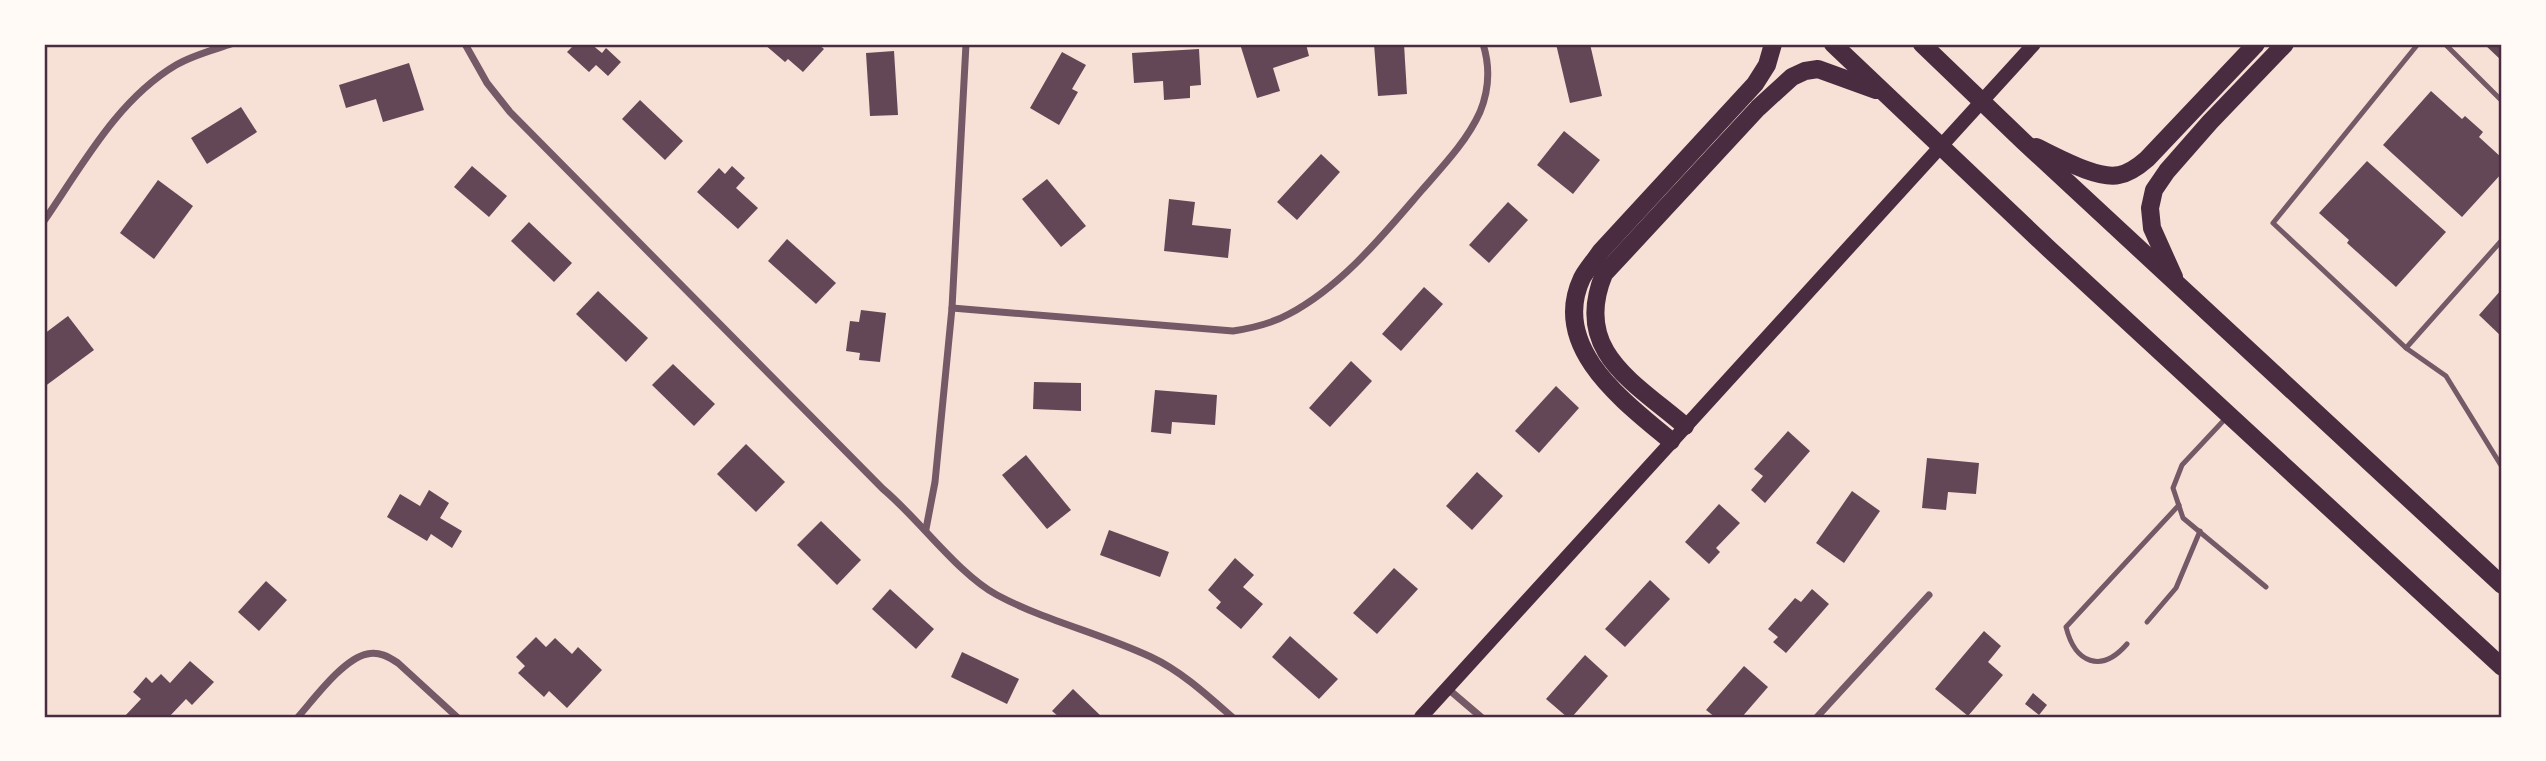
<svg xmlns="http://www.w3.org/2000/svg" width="2546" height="761" font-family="Helvetica,sans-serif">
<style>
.building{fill:#644757}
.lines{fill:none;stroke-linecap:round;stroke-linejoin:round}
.service{stroke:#755966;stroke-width:5}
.minor{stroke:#755966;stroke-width:7}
.secondary{stroke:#4a2c40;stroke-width:14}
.primary{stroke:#4a2c40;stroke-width:18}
.neatline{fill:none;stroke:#4a2c40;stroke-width:2.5}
</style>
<rect width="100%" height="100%" fill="#f7e1d7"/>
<g class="building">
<polygon points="575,44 591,44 602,53 606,48 621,62 608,76 596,65 589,72 567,52"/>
<polygon points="764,44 818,44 824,49 803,72 788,59 785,62"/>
<polygon points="1240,44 1306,44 1309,56 1273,68 1280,91 1257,98"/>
<polygon points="1374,44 1404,44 1407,94 1378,96"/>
<polygon points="1556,44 1590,44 1602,96 1570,103"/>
<polygon points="2484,44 2502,44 2502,61"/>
<polygon points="1199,49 1201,85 1190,86 1190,98 1164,100 1163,81 1134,83 1132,53"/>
<polygon points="894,51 898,115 870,116 866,53"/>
<polygon points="1062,52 1086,65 1072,89 1078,92 1059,125 1030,108"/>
<polygon points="409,63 424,110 383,122 376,99 346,108 339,85"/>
<polygon points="2431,91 2462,119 2465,116 2483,132 2479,137 2502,158 2502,173 2462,217 2383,145"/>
<polygon points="640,100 683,141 665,160 622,119"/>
<polygon points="241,107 257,132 207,164 191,138"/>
<polygon points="1564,131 1600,160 1573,194 1537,165"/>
<polygon points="1321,154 1340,172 1297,220 1277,202"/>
<polygon points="2367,161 2446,232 2396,287 2347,243 2349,240 2319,213"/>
<polygon points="472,166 507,196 489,217 454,187"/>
<polygon points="732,166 745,178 736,188 758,208 738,229 697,192 719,168 725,174"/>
<polygon points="1047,179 1086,226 1061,247 1022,199"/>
<polygon points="158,180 193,206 154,259 120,233"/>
<polygon points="1169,199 1195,202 1192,225 1231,229 1228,258 1164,251"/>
<polygon points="1508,202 1528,220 1489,263 1469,245"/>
<polygon points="529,222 572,263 554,282 511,241"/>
<polygon points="787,239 836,283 816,304 768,261"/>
<polygon points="1424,287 1443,304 1401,351 1382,334"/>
<polygon points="2502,289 2502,337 2479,315"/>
<polygon points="598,291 648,338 626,362 576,314"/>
<polygon points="861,310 886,313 880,362 859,360 860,353 846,351 850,321 859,322"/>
<polygon points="68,316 94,350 44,387 44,334"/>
<polygon points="1351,361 1372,381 1330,427 1309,408"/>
<polygon points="673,364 715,404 694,426 652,385"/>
<polygon points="1034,382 1081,383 1081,411 1033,409"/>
<polygon points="1556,386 1579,408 1539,453 1515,431"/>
<polygon points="1155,390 1217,395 1215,425 1172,422 1171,434 1151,432"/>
<polygon points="1788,431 1810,451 1765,503 1751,490 1763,476 1754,469"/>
<polygon points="746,444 785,482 756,512 717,474"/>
<polygon points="1026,455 1071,510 1047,529 1002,475"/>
<polygon points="1927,458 1979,463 1976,494 1948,492 1946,510 1922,508"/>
<polygon points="1477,472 1503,496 1472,530 1446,506"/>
<polygon points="429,490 449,503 440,518 462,531 452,548 431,534 427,541 387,517 400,494 420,506"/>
<polygon points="1852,491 1880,511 1844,563 1816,543"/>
<polygon points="1719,504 1740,523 1716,548 1720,552 1709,564 1685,542"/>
<polygon points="821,521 861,560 837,585 797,545"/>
<polygon points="1109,530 1169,552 1160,577 1100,555"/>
<polygon points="1235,558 1254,575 1243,587 1263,604 1241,629 1216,608 1221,602 1208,590"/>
<polygon points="1394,568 1418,589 1377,634 1353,613"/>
<polygon points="1650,580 1670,599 1625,647 1605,629"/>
<polygon points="266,581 287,600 259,631 238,612"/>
<polygon points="890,589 934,629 916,649 872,609"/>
<polygon points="1812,589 1829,604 1786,653 1773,642 1778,637 1768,629 1795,598 1801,602"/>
<polygon points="1984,631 2001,646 1988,662 2003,675 1968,716 1935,689"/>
<polygon points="1290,636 1338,679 1319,699 1272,657"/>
<polygon points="536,637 546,647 555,638 572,654 578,647 602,670 567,708 549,691 544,697 518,673 525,666 516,657"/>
<polygon points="962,652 1019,679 1007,704 951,677"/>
<polygon points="1585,655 1608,676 1572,717 1567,717 1546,699"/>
<polygon points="190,661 214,682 192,705 186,699 169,717 124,717 141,699 133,692 146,677 152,683 161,674 170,683"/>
<polygon points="1744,666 1768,687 1742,717 1715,717 1706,710"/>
<polygon points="1073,689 1102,717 1059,717 1052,711"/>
<polygon points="2033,693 2047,705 2039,715 2025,704"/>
</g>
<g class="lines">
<g class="service">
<polyline points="2418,44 2273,223 2406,348 2446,376 2502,467"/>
<polyline points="2445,44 2502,101"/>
<polyline points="2406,348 2502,240"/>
<polyline points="2226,418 2182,465 2173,488 2183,518 2266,587"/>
<polyline points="2147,622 2176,588 2200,531"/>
<path d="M2127,644C2101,674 2075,663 2066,627L2179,505"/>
</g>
<g class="minor">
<path d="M465,44L487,83L510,112L883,489C919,519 958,574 997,595C1046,621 1100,633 1151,657C1181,671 1207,695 1232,717"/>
<path d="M44,221C82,166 117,100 176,65C193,55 213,50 231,44"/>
<path d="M952,308L1233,331C1253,328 1271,324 1289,314C1342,286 1384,234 1422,190C1443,166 1467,141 1480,112C1489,90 1490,66 1483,44"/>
<polyline points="926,529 935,482 952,308 966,44"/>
<polyline points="1447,688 1481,717"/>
<path d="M298,717C314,699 343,659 367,654C379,651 389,657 398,663L457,717"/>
<polyline points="1817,717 1929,595"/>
</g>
<polyline class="secondary" points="1421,717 2034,44"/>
<g class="primary">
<polyline points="1833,44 2049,249 2502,667"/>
<polyline points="1922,44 2023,141 2502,585"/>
<path d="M2036,147C2056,156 2097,180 2119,175C2130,173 2139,166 2147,159L2256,44"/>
<polyline points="2174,277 2152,228 2150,208 2154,190 2167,171 2210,122 2285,44"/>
<path d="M1685,426C1634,382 1572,351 1604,274L1758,108L1792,77L1805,71L1818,69L1876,90"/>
<path d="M1671,441C1626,403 1549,348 1582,278C1587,269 1595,260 1601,251L1755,84L1767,65L1773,44"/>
</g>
</g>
<rect width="2546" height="761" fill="none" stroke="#fffaf5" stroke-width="91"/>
<rect x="46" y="46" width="2454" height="670" class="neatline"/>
</svg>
